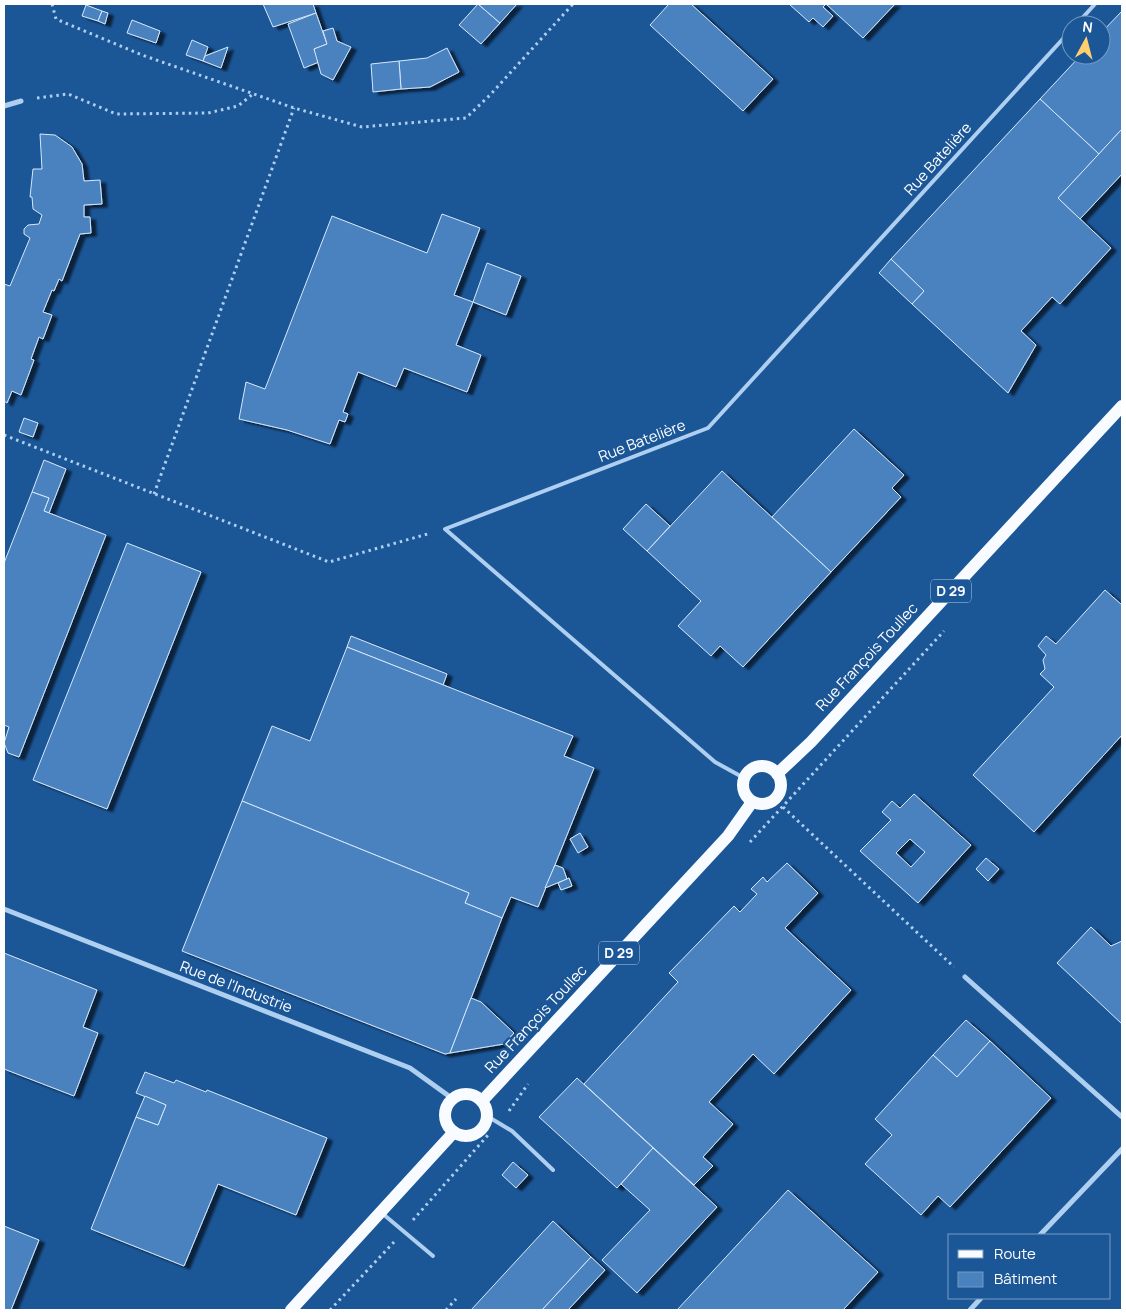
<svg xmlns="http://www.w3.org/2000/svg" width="1126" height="1314" font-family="Manrope,sans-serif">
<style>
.building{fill:#4882bf;stroke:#d6e8fb;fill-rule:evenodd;filter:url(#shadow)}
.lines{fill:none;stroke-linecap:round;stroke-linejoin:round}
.path{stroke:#afcff0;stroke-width:3;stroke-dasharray:2.5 4;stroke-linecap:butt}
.lane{stroke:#afcff0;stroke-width:4}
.street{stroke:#afcff0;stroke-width:5}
.primary{stroke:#f8fbff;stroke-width:12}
.labels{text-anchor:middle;stroke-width:4.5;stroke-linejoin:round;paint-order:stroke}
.shield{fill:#1b5697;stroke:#bbcce0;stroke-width:1}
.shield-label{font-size:14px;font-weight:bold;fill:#fff}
.street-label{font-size:15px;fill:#fff;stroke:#1b5697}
</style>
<defs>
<filter id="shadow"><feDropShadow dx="5.5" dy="3" stdDeviation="1" flood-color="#0009"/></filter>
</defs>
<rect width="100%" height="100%" fill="#1b5697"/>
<g class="building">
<polygon points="263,4 313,4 316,13 273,27"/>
<polygon points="478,4 500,23 481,44 459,25"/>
<polygon points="478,4 517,4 500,23"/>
<polygon points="669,4 691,4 773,79 743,111 650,25"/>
<polygon points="789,4 895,4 863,38 826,4 823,7 833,16 823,27 813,18 809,22"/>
<polygon points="86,5 102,11 98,21 82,16"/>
<polygon points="102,11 108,13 105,24 98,21"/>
<polygon points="1122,11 1122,129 1099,154 1040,99 1081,55 1101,55 1101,33"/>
<polygon points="316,13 327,44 314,49 319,62 304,68 288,24"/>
<polygon points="132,20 160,31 156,43 127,33"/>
<polygon points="333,28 337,41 351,47 333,80 321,74 314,49 327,44 323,31"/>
<polygon points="192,40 208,47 203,61 186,55"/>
<polygon points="228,47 221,68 203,61 205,56"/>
<polygon points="447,48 459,72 430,87 401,89 399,61 427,58"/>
<polygon points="399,61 401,89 373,92 371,64"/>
<polygon points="1040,99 1099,154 1058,198 1111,248 1060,304 1052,297 1021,331 1036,345 1008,393 912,304 924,291 891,259"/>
<polygon points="1122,129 1122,174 1080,219 1058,198"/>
<polygon points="40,134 55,135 72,147 82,164 84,181 100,180 102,204 84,205 84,217 90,217 91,233 80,234 62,281 59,279 54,291 52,290 43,312 52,315 43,339 39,337 31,359 34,360 21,395 12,391 7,403 4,401 4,284 10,286 30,238 24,234 24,229 28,225 39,224 42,215 33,209 32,197 30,197 33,169 42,169"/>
<polygon points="442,214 480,228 454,295 473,302 456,345 481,355 467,392 404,368 396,387 358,372 343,412 348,414 345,422 339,420 330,444 287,430 239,419 246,382 265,389 332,216 427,253"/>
<polygon points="891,259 924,291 912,304 879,273"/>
<polygon points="487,263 521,276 506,315 473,302"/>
<polygon points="24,418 38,423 33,437 19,432"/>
<polygon points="854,429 904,475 892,488 901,497 831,572 772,517"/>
<polygon points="44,460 66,469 49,513 44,511 49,498 32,492"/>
<polygon points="722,471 831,572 743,667 720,646 711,656 678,626 701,601 647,551"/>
<polygon points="32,492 49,498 44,511 106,535 19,757 8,753 4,743 9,727 4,725 4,563"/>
<polygon points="646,504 670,526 647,551 623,529"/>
<polygon points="127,543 201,572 107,809 33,780"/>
<polygon points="1105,590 1122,605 1122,735 1034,832 973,775 1054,687 1040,674 1045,669 1043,660 1046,655 1038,646 1046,636 1056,644"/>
<polygon points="351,636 447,674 443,685 347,647"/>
<polygon points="347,647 573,736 564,756 594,768 538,907 511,897 502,918 465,903 469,893 242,801 272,726 310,741"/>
<path d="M914,794L971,845L918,903L860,851L891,820L882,812L892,801L900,808ZM910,839L925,852L911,867L896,853Z"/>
<polygon points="242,801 469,893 465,903 502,918 450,1053 445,1054 182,951"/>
<polygon points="580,833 588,847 578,853 570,839"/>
<polygon points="986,858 999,869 988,881 976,869"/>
<polygon points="787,863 818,893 785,928 851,990 774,1074 753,1054 709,1102 733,1124 703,1157 713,1166 694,1185 584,1084 678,982 669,973 734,906 740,912 757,894 751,889 763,877 767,882"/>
<polygon points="555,865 563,868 567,879 545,888"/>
<polygon points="569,878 572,886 561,890 558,883"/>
<polygon points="1091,927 1111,946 1122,941 1122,1024 1057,963"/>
<polygon points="4,953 97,990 83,1027 98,1033 74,1096 4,1069"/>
<polygon points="471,998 481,1002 514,1033 504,1044 450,1053"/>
<polygon points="966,1020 990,1041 957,1077 933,1055"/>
<polygon points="990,1041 1051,1098 950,1207 938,1196 921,1215 865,1164 892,1135 875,1119 933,1055 957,1077"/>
<polygon points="145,1072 174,1083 176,1080 206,1092 207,1090 327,1138 296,1215 218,1184 184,1266 91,1229 136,1117 158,1125 166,1105 136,1093"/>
<polygon points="577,1078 653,1148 617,1188 539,1117"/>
<polygon points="145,1096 166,1105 158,1125 136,1117"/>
<polygon points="653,1148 717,1207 637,1293 602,1260 650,1210 621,1184"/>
<polygon points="513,1162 528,1175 516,1188 502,1175"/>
<polygon points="788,1190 878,1272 843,1310 677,1310"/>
<polygon points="553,1221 591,1257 542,1310 471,1310"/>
<polygon points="4,1226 39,1240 11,1310 4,1310"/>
<polygon points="591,1257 605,1270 568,1310 542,1310"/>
</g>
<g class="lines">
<g class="path">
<polyline points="52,4 56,19 142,55 294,108 362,127 466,118 490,95 573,4"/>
<polyline points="37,98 68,94 116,114 208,113 238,106 253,94"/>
<polyline points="4,435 329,562 431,533"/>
<polyline points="154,494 294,108"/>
<polyline points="783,807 954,967"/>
<polyline points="750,842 944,631"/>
<polyline points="509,1111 528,1084"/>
<polyline points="413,1220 488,1135"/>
<polyline points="330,1310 394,1242"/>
<polyline points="446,1310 456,1299"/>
</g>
<g class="lane">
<polyline points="1076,25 1095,4"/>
<polyline points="744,778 715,762 445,529 708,428 1071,30"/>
<polyline points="487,1116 512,1131 553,1170"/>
<polyline points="383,1214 433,1256"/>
</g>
<g class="street">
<polyline points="4,106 21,101"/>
<polyline points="4,909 410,1068 453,1099"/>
<polyline points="965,977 1122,1117"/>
<polyline points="1040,1235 1122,1149"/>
<polyline points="970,1310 981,1298"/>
</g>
<g class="primary">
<circle cx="762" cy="785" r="19"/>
<polyline points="777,774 811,742 1122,406"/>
<circle cx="466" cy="1115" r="21"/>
<polyline points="482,1101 728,836 752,802"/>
<polyline points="291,1310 454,1132"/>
</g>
</g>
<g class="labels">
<g class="shield">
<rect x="931" y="579.5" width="40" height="23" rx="4"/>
<rect x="599" y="941.5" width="40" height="23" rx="4"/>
</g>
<g class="shield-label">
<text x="951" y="596">D 29</text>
<text x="619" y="958">D 29</text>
</g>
<g class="street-label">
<text transform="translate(938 159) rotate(-48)" y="5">Rue Batelière</text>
<text transform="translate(642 441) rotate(-21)" y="5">Rue Batelière</text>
<text transform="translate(867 657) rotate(-47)" y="5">Rue François Toullec</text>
<text transform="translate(236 987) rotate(21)" y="5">Rue de l'Industrie</text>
<text transform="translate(536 1019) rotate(-47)" y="5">Rue François Toullec</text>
</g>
</g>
<rect width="1126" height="1314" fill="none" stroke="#ffffff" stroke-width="10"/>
<rect x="948" y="1234" width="162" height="65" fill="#1b5697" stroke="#769ac1"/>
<rect x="958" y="1250" width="25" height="8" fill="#f8fbff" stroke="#769ac1"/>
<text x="994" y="1259" font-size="15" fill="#ffffff">Route</text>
<rect x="958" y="1272" width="25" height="15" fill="#4882bf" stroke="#769ac1"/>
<text x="994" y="1284" font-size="15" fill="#ffffff">Bâtiment</text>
<g transform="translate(1086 40) rotate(7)"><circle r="24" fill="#1b5697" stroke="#769ac1"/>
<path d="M0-4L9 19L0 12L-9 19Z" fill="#ffcf6e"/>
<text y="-8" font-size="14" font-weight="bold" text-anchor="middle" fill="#ffffff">N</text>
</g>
</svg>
